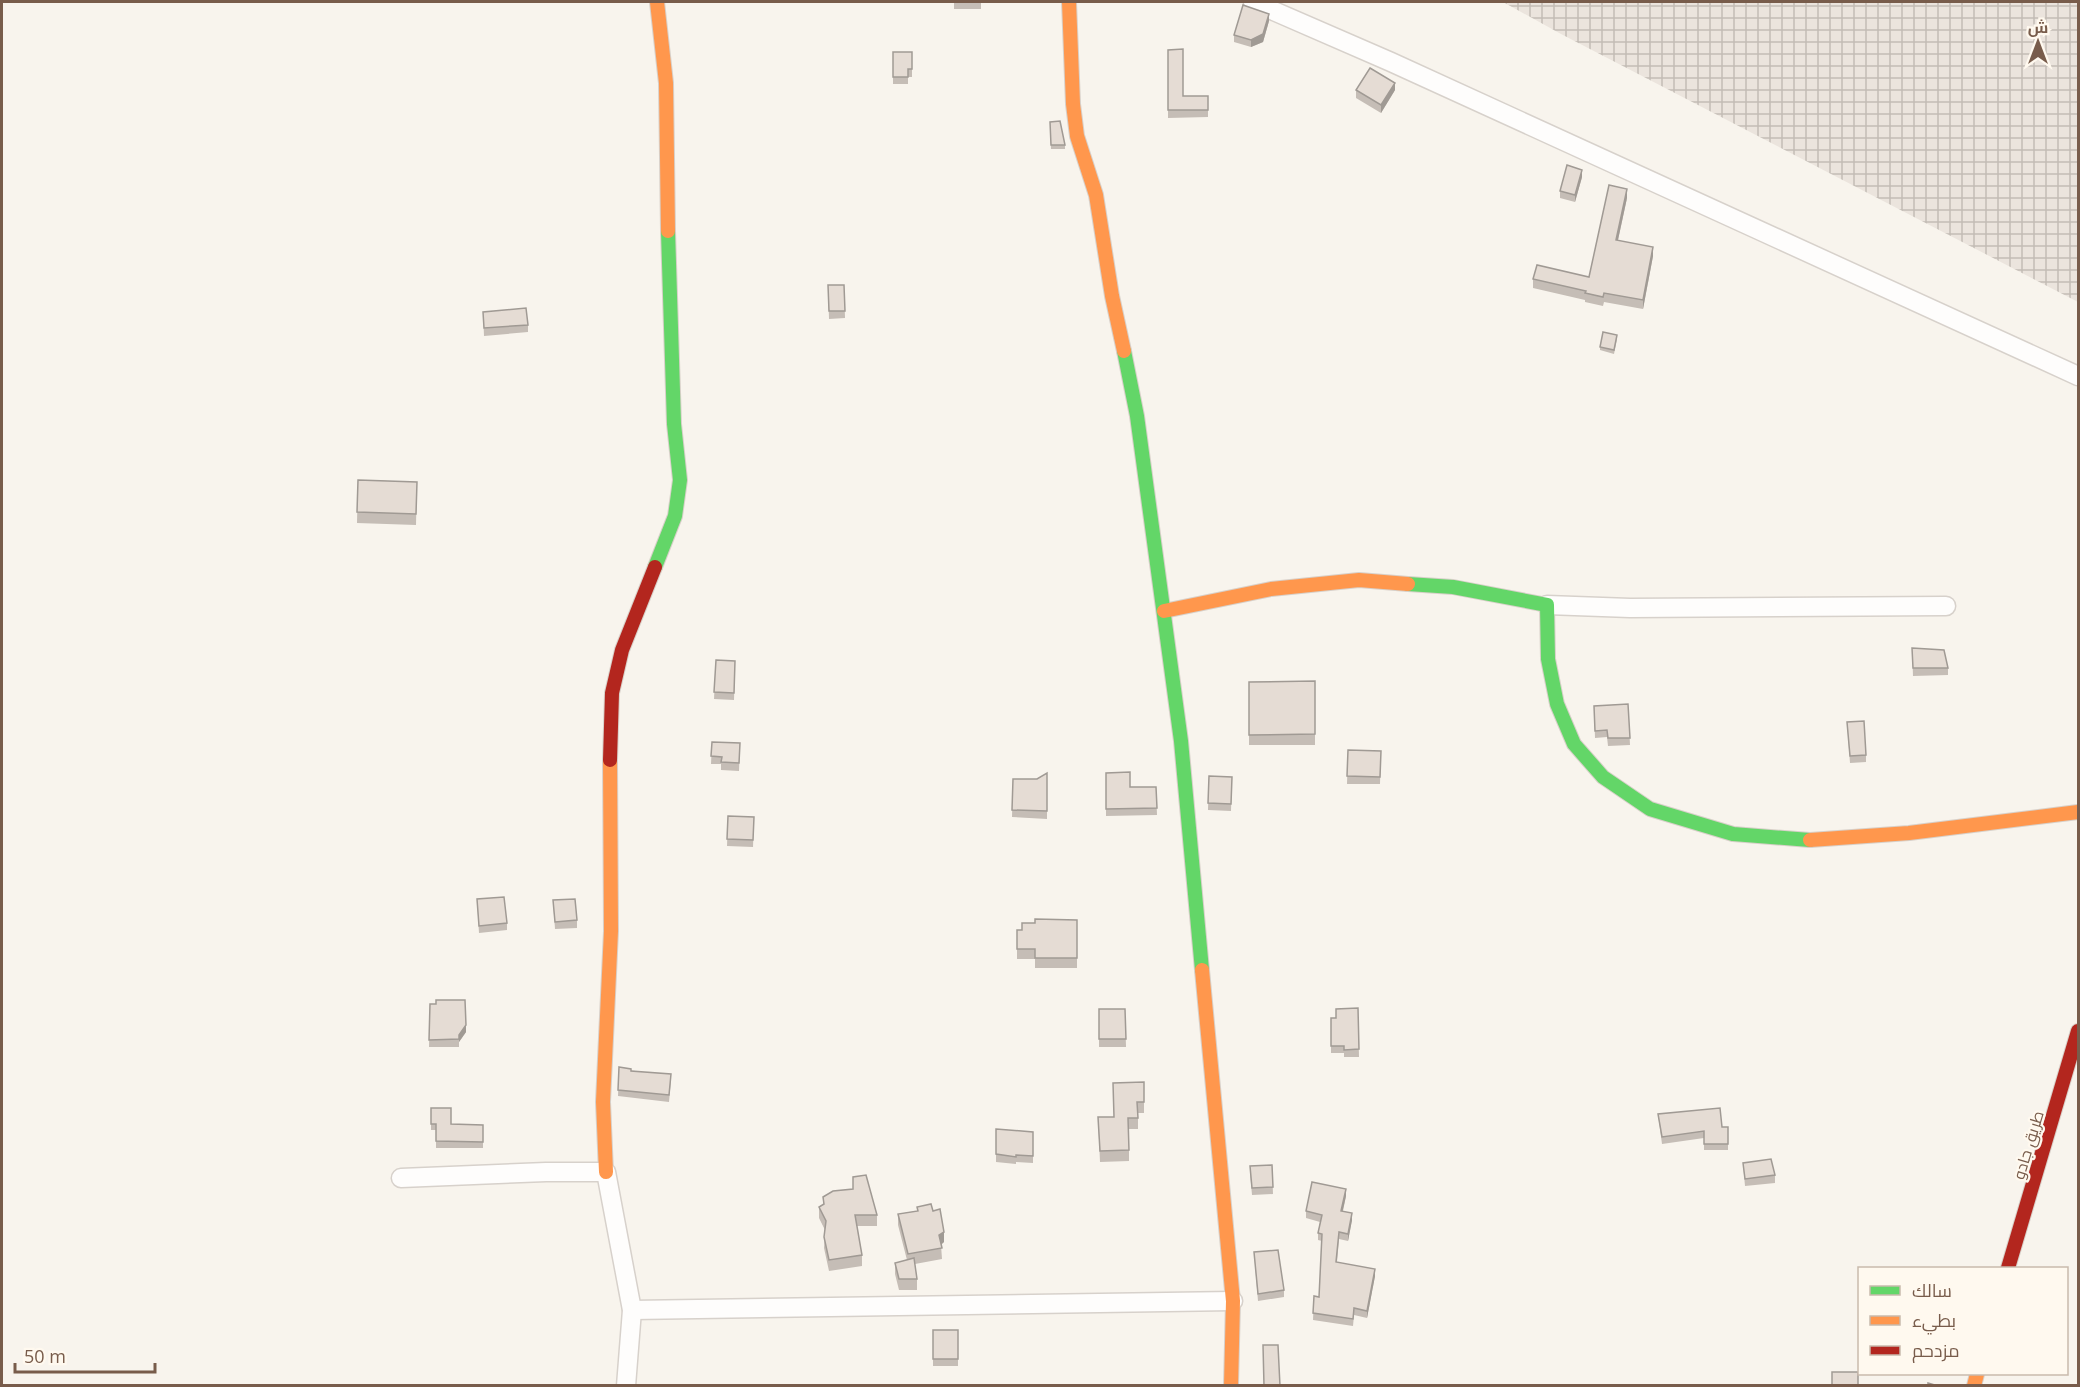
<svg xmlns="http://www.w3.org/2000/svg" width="2080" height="1387" font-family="'Open Sans',Cairo,sans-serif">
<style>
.industrial{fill:url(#industrial-grid)}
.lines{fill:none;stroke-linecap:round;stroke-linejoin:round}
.street-casing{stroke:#d7d1cb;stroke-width:21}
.fast-casing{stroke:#d8d0c9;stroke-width:16}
.slow-casing{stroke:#d8d0c9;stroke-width:16}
.jam-casing{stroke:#d8d0c9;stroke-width:16}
.street{stroke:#fefdfc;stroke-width:18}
.fast{stroke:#63d668;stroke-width:14}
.slow{stroke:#ff974d;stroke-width:14}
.jam{stroke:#b3261e;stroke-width:14}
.wall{fill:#c5bdb6}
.shaded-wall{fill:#a09a94}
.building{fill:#e5dcd4;stroke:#a09a94;stroke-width:1.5}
.labels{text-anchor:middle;stroke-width:4.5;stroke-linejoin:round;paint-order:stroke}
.street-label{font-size:16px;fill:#785c4b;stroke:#fff9ef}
</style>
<defs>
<pattern id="industrial-grid" width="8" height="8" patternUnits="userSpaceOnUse" patternTransform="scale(1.5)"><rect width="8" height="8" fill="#ebe4dd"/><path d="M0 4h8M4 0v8" fill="none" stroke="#c3bcb5"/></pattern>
</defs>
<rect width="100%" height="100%" fill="#f8f4ed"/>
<polygon class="industrial" points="1503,2 2078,2 2078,302 1561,34"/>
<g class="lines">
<g class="street-casing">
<g id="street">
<polyline points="1253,2 1391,62 2078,376"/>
<polyline points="1547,605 1630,608 1946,606"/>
<polyline points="401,1178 546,1172 606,1172 632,1310 626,1386"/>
<polyline points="632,1310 1233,1301"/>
</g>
</g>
<g class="fast-casing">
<g id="fast">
<polyline points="1124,351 1137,416 1181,741 1202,970"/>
<polyline points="655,567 675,516 680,480 674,424 668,231"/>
<polyline points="1408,584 1453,587 1547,605 1548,659 1557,704 1574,744 1603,777 1650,809 1733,834 1810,840"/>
</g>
</g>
<g class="slow-casing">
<g id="slow">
<polyline points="657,2 666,83 668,231"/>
<polyline points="1069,2 1073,104 1077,136 1096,195 1112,296 1124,351"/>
<polyline points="1164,611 1271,589 1359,580 1408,584"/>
<polyline points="1810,840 1909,833 2078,812"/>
<polyline points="1202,970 1233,1301 1231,1386"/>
<polyline points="606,1172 603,1102 611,931 610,760"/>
<polyline points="1974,1386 1977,1374"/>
</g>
</g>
<g class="jam-casing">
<g id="jam">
<polyline points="610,760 612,693 622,650 655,567"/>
<polyline points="2008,1268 2078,1031"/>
</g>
</g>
<use href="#street" class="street"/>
<use href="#fast" class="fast"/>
<use href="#slow" class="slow"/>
<use href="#jam" class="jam"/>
</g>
<g class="wall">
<rect x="954" y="2" width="27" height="7"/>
<polygon points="1269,21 1263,42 1251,47 1234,42 1234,35"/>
<polygon points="1168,50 1183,96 1208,96 1208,117 1168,118"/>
<polygon points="893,52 912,52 912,77 908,77 908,84 893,84"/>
<polygon points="1356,90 1395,90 1381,113 1356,98"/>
<polygon points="1050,122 1065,145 1065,149 1051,149"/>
<polygon points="1582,177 1575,202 1560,198 1560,191"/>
<polygon points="1627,198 1618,240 1653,256 1643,309 1604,302 1603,306 1585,302 1585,300 1533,288 1533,279 1589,277"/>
<polygon points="828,285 844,285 845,318 829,319"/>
<polygon points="483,312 528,325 528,332 484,336"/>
<polygon points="1617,339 1614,354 1600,350 1600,347"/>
<polygon points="358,480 417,482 416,525 357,523"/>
<polygon points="1912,648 1948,668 1948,675 1913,676"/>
<polygon points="716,660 735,661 734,700 714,699"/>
<polygon points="1315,681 1315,745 1249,745 1249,682"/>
<polygon points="1628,704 1630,745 1608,746 1607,737 1595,738 1594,706"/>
<polygon points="1847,722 1866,755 1866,762 1850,763"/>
<polygon points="712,742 740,743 739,771 721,770 721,764 711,764"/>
<polygon points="1348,750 1381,751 1380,784 1347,784"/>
<polygon points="1047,773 1047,819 1012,817 1013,779 1037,779"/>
<polygon points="1106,773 1130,787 1156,787 1157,815 1106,816"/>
<polygon points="1209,776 1232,777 1231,811 1208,810"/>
<polygon points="728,816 754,817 753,847 727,846"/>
<polygon points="477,899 507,923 507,930 479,933"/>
<polygon points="553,900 577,920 577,928 555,929"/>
<polygon points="1077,920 1077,968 1035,968 1035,959 1017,959 1017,930 1022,930"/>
<polygon points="430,1004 466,1032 459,1042 459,1047 429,1047"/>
<polygon points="1358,1008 1359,1057 1344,1057 1344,1053 1331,1053 1331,1018 1336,1018"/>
<polygon points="1099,1009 1125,1009 1126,1047 1099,1047"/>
<polygon points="619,1067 671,1080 669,1102 618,1096"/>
<polygon points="1144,1082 1144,1113 1138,1113 1138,1129 1129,1129 1129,1161 1100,1162 1098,1117 1113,1117"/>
<polygon points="431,1108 451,1124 483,1125 483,1148 436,1148 436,1130 431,1130"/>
<polygon points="1658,1114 1722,1127 1728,1127 1728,1150 1704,1150 1704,1138 1662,1144"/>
<polygon points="996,1129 1033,1132 1033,1163 1016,1162 1016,1164 996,1162"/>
<polygon points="1743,1163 1775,1175 1775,1183 1745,1186"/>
<polygon points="1272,1165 1273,1194 1252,1195 1250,1173"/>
<polygon points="1346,1196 1343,1211 1352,1220 1348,1241 1339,1239 1337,1262 1375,1276 1367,1318 1354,1315 1353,1326 1313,1320 1314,1296 1319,1297 1322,1241 1318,1240 1318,1233 1320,1222 1306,1218 1306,1211"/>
<polygon points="823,1197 877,1215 877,1226 857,1226 862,1255 862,1266 829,1271 824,1248 825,1230 819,1218 819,1207 823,1205"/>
<polygon points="917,1207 944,1242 941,1245 942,1259 915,1264 917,1279 917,1290 899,1290 895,1274 895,1263 907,1260 898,1225 898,1214 917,1211"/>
<polygon points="1254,1252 1284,1290 1284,1297 1258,1301"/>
<rect x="933" y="1330" width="25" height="36"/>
</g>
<g class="shaded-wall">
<polygon points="1269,14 1269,21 1263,42 1251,47 1251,40"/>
<polygon points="1395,83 1395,90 1381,113 1381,105"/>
<polygon points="1582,170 1582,177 1575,202 1575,195"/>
<polygon points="1627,189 1627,198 1616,249 1616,240"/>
<polygon points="1653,247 1653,256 1643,309 1643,300"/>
<polygon points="466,1025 466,1032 459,1042 459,1035"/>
<polygon points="1346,1189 1346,1196 1341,1218 1341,1211"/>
<polygon points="1352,1213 1352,1220 1348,1241 1348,1234"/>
<polygon points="944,1232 944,1242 939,1246 939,1235"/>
<polygon points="1375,1269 1375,1276 1367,1318 1367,1311"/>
</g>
<g class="building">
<polygon points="1243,5 1269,14 1263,34 1251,40 1234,35"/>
<polygon points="1183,49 1183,96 1208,96 1208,110 1168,110 1168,50"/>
<polygon points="893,52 912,52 912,69 908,69 908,77 893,77"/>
<polygon points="1370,68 1395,83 1381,105 1356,90"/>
<polygon points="1060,121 1065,145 1051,145 1050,122"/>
<polygon points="1567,165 1582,170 1575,195 1560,191"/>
<polygon points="1609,185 1627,189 1616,240 1653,247 1643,300 1604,293 1603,297 1585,293 1586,291 1533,279 1537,265 1589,277"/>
<polygon points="828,285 844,285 845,311 829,311"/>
<polygon points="526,308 528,325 484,328 483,312"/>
<polygon points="1603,332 1617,335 1614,350 1600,347"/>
<polygon points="358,480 417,482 416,514 357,512"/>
<polygon points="1912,648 1944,650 1948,668 1913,668"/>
<polygon points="716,660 735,661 734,693 714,692"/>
<polygon points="1315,681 1315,734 1249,735 1249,682"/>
<polygon points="1628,704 1630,738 1608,738 1607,730 1595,731 1594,706"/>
<polygon points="1864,721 1866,755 1850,756 1847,722"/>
<polygon points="712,742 740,743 739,763 721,762 722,757 711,756"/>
<polygon points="1348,750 1381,751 1380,777 1347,776"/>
<polygon points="1130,772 1130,787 1156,787 1157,808 1106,809 1106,773"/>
<polygon points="1047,773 1047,811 1012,810 1013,779 1037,779"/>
<polygon points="1209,776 1232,777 1231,804 1208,803"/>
<polygon points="728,816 754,817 753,840 727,839"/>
<polygon points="504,897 507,923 479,926 477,899"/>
<polygon points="575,899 577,920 555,922 553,900"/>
<polygon points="1035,919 1077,920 1077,958 1035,958 1035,949 1017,949 1017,930 1022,930 1022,923 1035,923"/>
<polygon points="436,1000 465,1000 466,1025 459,1035 459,1039 429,1040 430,1004 436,1004"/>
<polygon points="1358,1008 1359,1049 1344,1050 1344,1046 1331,1046 1331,1018 1336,1018 1336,1009"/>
<polygon points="1099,1009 1125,1009 1126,1039 1099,1039"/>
<polygon points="619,1067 631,1069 631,1071 671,1074 669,1095 618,1090"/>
<polygon points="1144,1082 1144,1102 1137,1102 1138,1118 1128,1118 1129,1150 1100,1151 1098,1117 1114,1117 1113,1083"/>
<polygon points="431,1108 451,1108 451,1124 483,1125 483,1142 436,1141 436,1124 431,1124"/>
<polygon points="1720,1108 1722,1127 1728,1127 1728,1144 1704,1144 1704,1131 1662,1137 1658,1114"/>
<polygon points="996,1129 1033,1132 1033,1156 1016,1155 1016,1157 996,1154"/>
<polygon points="1771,1159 1775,1175 1745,1179 1743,1163"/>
<polygon points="1272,1165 1273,1187 1252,1188 1250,1166"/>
<polygon points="866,1175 877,1215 855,1215 862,1255 829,1260 824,1237 826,1221 819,1207 824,1204 823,1197 833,1191 853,1189 853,1177"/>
<polygon points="1312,1182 1346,1189 1341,1211 1352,1213 1348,1234 1339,1232 1336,1262 1375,1269 1367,1311 1354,1308 1353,1319 1313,1313 1314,1296 1319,1297 1322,1234 1318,1233 1322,1215 1306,1211"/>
<polygon points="931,1204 933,1211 940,1209 944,1232 939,1235 942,1248 908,1254 898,1214 918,1211 917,1207"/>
<polygon points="1278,1250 1284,1290 1258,1294 1254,1252"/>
<polygon points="914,1258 917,1279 899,1279 895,1263"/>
<rect x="933" y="1330" width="25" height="29"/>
<polygon points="1263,1345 1278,1345 1280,1386 1264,1386"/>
<rect x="1832" y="1372" width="26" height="14"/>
<polygon points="1928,1383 1938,1386 1928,1386"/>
</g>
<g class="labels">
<g class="street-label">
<text transform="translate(2028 1145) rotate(-73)" y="6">طريق جادو</text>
</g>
</g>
<rect width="2080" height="1387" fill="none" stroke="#785c4b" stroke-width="6"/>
<rect x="1858" y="1267" width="210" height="108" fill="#fff9ef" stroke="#c9baad" stroke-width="1.5"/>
<rect x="1870" y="1286" width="30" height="9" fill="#63d668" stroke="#c9baad" stroke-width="1.5"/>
<text x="1912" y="1297" font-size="18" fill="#785c4b">سالك</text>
<rect x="1870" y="1316" width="30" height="9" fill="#ff974d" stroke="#c9baad" stroke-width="1.5"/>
<text x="1912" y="1327" font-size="18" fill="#785c4b">بطيء</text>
<rect x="1870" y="1346" width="30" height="9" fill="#b3261e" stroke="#c9baad" stroke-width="1.5"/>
<text x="1912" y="1357" font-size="18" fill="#785c4b">مزدحم</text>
<g transform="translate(2038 42)" stroke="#fff9ef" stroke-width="4.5" paint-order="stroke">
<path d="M0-4.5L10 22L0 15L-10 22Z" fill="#785c4b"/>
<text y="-9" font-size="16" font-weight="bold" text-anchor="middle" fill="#785c4b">ش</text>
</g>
<path d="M15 1363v9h140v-9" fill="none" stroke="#785c4b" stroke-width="3"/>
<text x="24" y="1363" font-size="18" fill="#785c4b" stroke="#fff9ef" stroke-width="4.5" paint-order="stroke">50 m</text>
</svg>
